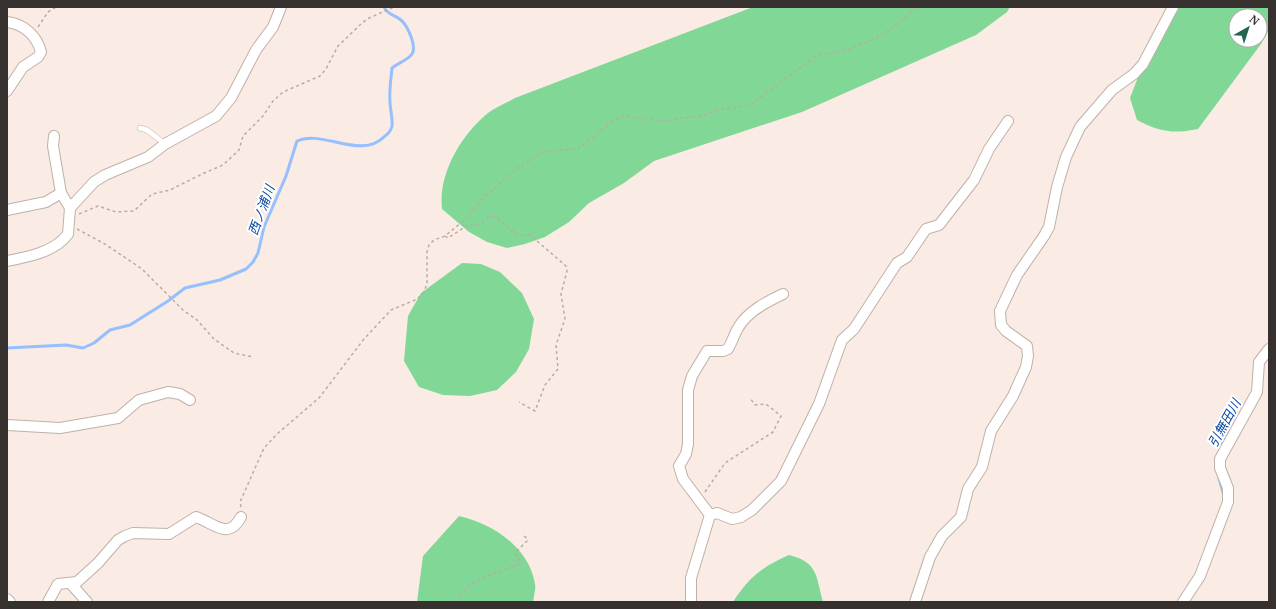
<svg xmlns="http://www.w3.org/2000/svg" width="1276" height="609" font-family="'Noto Serif','Noto Sans JP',serif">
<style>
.forest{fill:#81d795;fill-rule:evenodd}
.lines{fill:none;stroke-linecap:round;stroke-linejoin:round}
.stream{stroke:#96bffe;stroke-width:3}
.service-casing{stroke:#beb1a9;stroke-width:6}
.minor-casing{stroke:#beb1a9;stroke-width:12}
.path{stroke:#b7aca6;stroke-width:1.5;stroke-dasharray:3 3;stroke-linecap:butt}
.service{stroke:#fff;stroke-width:5}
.minor{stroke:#fff;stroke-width:10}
.labels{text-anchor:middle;stroke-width:4;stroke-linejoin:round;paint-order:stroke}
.water-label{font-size:13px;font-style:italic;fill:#0749a2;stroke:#fff}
</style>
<rect width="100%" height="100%" fill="#faece4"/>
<g class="forest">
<path d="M753,7H1010L1007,12L976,35L802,112L654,161L624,183L589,203L569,222L545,237L525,244L507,248L487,242L469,232L442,209C438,174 461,135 488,113C496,107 507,103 515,98Z"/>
<path d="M1176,7H1269V30L1261,44L1198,129C1173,134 1160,132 1137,120L1130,98L1142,67ZM1236,16H1260V40H1236Z"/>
<polygon points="462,263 481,264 500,272 522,293 534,319 529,349 516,372 497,390 470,396 443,395 419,387 404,361 408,316 421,293"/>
<path d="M459,516C493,524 529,547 535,584C536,589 534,596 533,602H417L423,556Z"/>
<path d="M789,555C818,562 816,576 823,602H733C749,577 762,567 789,555Z"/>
</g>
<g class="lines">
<g class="stream">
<path d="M7,348L66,345L83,348L94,343L110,330L130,325L168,301L185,288L220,280L246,269L253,262L258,253L264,227L286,176L297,141C323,129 361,161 385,136C388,134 391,130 392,126C393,119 390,109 390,102C389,91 391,79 392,68C398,63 408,60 412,54C417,46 408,28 403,22C397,15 388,16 384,7"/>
<polyline points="1219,452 1224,440 1232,427"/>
<polyline points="1219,478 1224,496"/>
</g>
<g class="service-casing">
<polyline id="service" points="140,128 147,130 165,144"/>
</g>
<g class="minor-casing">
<g id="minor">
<path d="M7,22C24,24 37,36 41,52L38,57L23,67L7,91"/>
<polyline points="70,208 94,182 105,175 148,157 165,144 216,116 231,98 256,50 273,27 281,7"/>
<polyline points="7,210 46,202 61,193"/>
<path d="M7,261C28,257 55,252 68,234L70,208L61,193L53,146L54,136"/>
<polyline points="7,425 60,428 118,418 139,400 168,392 180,394 190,400"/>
<path d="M710,515L683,479L679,466L686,454L688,444V390L692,376L707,351H723L728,349C732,342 734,335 738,328C747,312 766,302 783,294"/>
<polyline points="71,584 87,602"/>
<polyline points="7,599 10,602"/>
<path d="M48,602L58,584L77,582L98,563L118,540L125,536L133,533L169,534L196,517C214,523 228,541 241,517"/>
<polyline points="691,602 691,578 710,515 717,513 732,519 741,517 752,510 781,481 819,404 842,340 854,329 897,263 907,257 926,229 939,225 974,180 989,149 1008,121"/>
<polyline points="915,602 930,557 942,536 961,517 968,489 982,467 991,431 1013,396 1026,367 1028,356 1027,346 1006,331 1001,325 1000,311 1017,275 1044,236 1049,227 1057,187 1066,157 1080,127 1112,90 1134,74 1143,64 1173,7"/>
<polyline points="1183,602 1200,576 1228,502 1228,488 1220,468 1220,459 1257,392 1259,362 1269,349"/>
</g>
</g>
<g class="path">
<polyline points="38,27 48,12 56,7"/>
<polyline points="79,214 98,206 116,212 134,211 152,194 170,190 202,174 223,165 239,150 243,136 263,116 273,101 283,92 320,76 326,69 338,46 361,24 367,19 394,7"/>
<polyline points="77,229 105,244 142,269 183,310 197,320 214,339 234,353 253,357"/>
<path d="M445,236L448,238L468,225C477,227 484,221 491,216L496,217L517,235H530L566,266L567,271L561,294L565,319L556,345L558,369L545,385L535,411L519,402"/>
<polyline points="705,492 725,463 773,432 781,416 766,404 755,405 750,398"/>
<polyline points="241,507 240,502 264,448 277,434 319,398 364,339 391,310 415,300 423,294 427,284 427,252 429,245 434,240 445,236 468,217 479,202 515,170 545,151 576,149 585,144 612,121 624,116 663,121 699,116 723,109 750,105 816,56 850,49 872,40 890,30 917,7"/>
<path d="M457,602C469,576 495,575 519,564L520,561L515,553L527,541V538L522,535"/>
</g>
<use href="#service" class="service"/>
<use href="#minor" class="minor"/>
</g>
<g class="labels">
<g class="water-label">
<text transform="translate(261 210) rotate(-70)" y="5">西ノ浦川</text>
<text transform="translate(1224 423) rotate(-61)" y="5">引無田川</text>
</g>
</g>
<rect width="1276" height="609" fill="none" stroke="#36312e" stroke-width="16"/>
<g transform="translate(1248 28) rotate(39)"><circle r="19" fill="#ffffff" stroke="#afadab"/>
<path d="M0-3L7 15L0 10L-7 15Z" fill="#236351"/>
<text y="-6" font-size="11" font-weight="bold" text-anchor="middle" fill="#36312e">N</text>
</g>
</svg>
